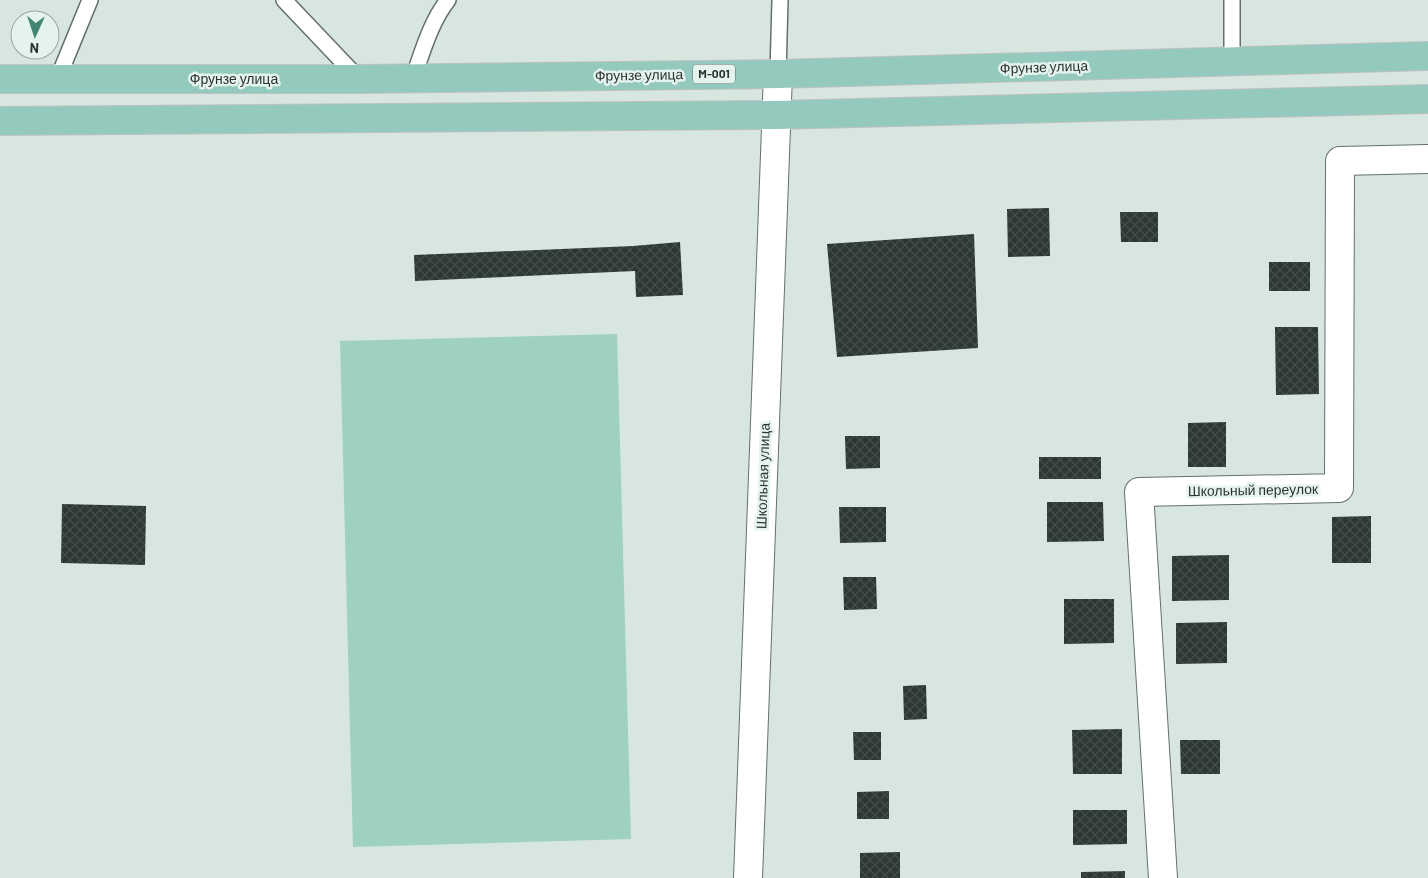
<svg xmlns="http://www.w3.org/2000/svg" width="1428" height="878" font-family="Barlow,sans-serif">
<style>
.garden{fill:#9ed1c2}
.building{fill:url(#building-cross-hatch)}
.lines{fill:none;stroke-linecap:round;stroke-linejoin:round}
.lane-casing{stroke:#64706d;stroke-width:18}
.street-casing{stroke:#64706d;stroke-width:30}
.primary-casing{stroke:#c0c2c1;stroke-width:30}
.lane{stroke:#fff;stroke-width:15}
.street{stroke:#fff;stroke-width:28}
.primary{stroke:#94c9bd;stroke-width:28}
.labels{text-anchor:middle;stroke-width:5;stroke-linejoin:round;paint-order:stroke}
.shield{fill:#e5f3ef;stroke:#646d6a;stroke-width:1}
.shield-label{font-size:12px;font-weight:bold;fill:#2d3331}
.street-label{font-size:14px;fill:#2d3331;stroke:#e5f3ef}
</style>
<defs>
<pattern id="building-cross-hatch" width="8" height="8" patternUnits="userSpaceOnUse" patternTransform="scale(1.25)"><rect width="8" height="8" fill="#2d3835"/><path d="M0 0l8 8M0 8l8-8" fill="none" stroke="#434d4a"/></pattern>
</defs>
<rect width="100%" height="100%" fill="#d8e6e1"/>
<polygon class="garden" points="617,334 631,839 353,847 340,341"/>
<g class="building">
<polygon points="1049,208 1050,256 1008,257 1007,209"/>
<polygon points="1120,212 1158,212 1158,242 1121,242"/>
<polygon points="974,234 978,348 837,357 827,244"/>
<polygon points="680,242 683,295 636,297 635,271 415,281 414,255 633,246"/>
<rect x="1269" y="262" width="41" height="29"/>
<polygon points="1275,327 1318,327 1319,394 1276,395"/>
<polygon points="1226,422 1226,467 1188,467 1188,423"/>
<polygon points="845,436 880,436 880,468 846,469"/>
<rect x="1039" y="457" width="62" height="22"/>
<polygon points="1047,502 1103,502 1104,541 1047,542"/>
<polygon points="62,504 146,506 145,565 61,563"/>
<polygon points="839,507 886,507 886,542 840,543"/>
<polygon points="1371,516 1371,563 1332,563 1332,517"/>
<polygon points="1229,555 1229,600 1172,601 1172,556"/>
<polygon points="843,577 876,577 877,609 844,610"/>
<polygon points="1064,599 1114,599 1114,643 1064,644"/>
<polygon points="1227,622 1227,663 1176,664 1176,623"/>
<polygon points="926,685 927,719 904,720 903,686"/>
<polygon points="1122,729 1122,774 1073,774 1072,730"/>
<polygon points="853,732 881,732 881,760 854,760"/>
<polygon points="1180,740 1220,740 1220,774 1181,774"/>
<polygon points="889,791 889,819 857,819 857,792"/>
<polygon points="1073,810 1127,810 1127,844 1073,845"/>
<polygon points="900,852 900,878 860,878 860,853"/>
<polygon points="1125,871 1125,878 1081,878 1081,872"/>
</g>
<g class="lines">
<g class="lane-casing">
<g id="lane">
<polyline points="284,0 359,79"/>
<polyline points="1232,0 1232,62"/>
<polyline points="778,74 780,0"/>
<polyline points="58,78 90,0"/>
<path d="M413,78C423,51 430,23 448,0"/>
</g>
</g>
<g class="street-casing">
<g id="street">
<polyline points="748,878 778,74"/>
<polyline points="1163,878 1139,492 1339,488 1340,161 1428,159"/>
</g>
</g>
<g class="primary-casing">
<g id="primary">
<polyline points="0,79 359,79 778,74 1428,56"/>
<polyline points="0,121 776,115 1428,99"/>
</g>
</g>
<use href="#lane" class="lane"/>
<use href="#street" class="street"/>
<use href="#primary" class="primary"/>
</g>
<g class="labels">
<rect class="shield" x="693" y="64.5" width="42" height="19" rx="4"/>
<g class="shield-label">
<text x="714" y="78">M-001</text>
</g>
<g class="street-label">
<text transform="translate(1044 67) rotate(-2)" y="5">Фрунзе улица</text>
<text transform="translate(639 75) rotate(-1)" y="5">Фрунзе улица</text>
<text x="234" y="84">Фрунзе улица</text>
<text transform="translate(763 476) rotate(-88)" y="5">Школьная улица</text>
<text transform="translate(1253 490) rotate(-1)" y="5">Школьный переулок</text>
</g>
</g>
<g transform="translate(35 35) rotate(183)"><circle r="24" fill="#e5f3ef" stroke="#9ba6a3"/>
<path d="M0-4L9 19L0 12L-9 19Z" fill="#438575"/>
<text y="-8" font-size="14" font-weight="bold" text-anchor="middle" fill="#2d3331">N</text>
</g>
</svg>
